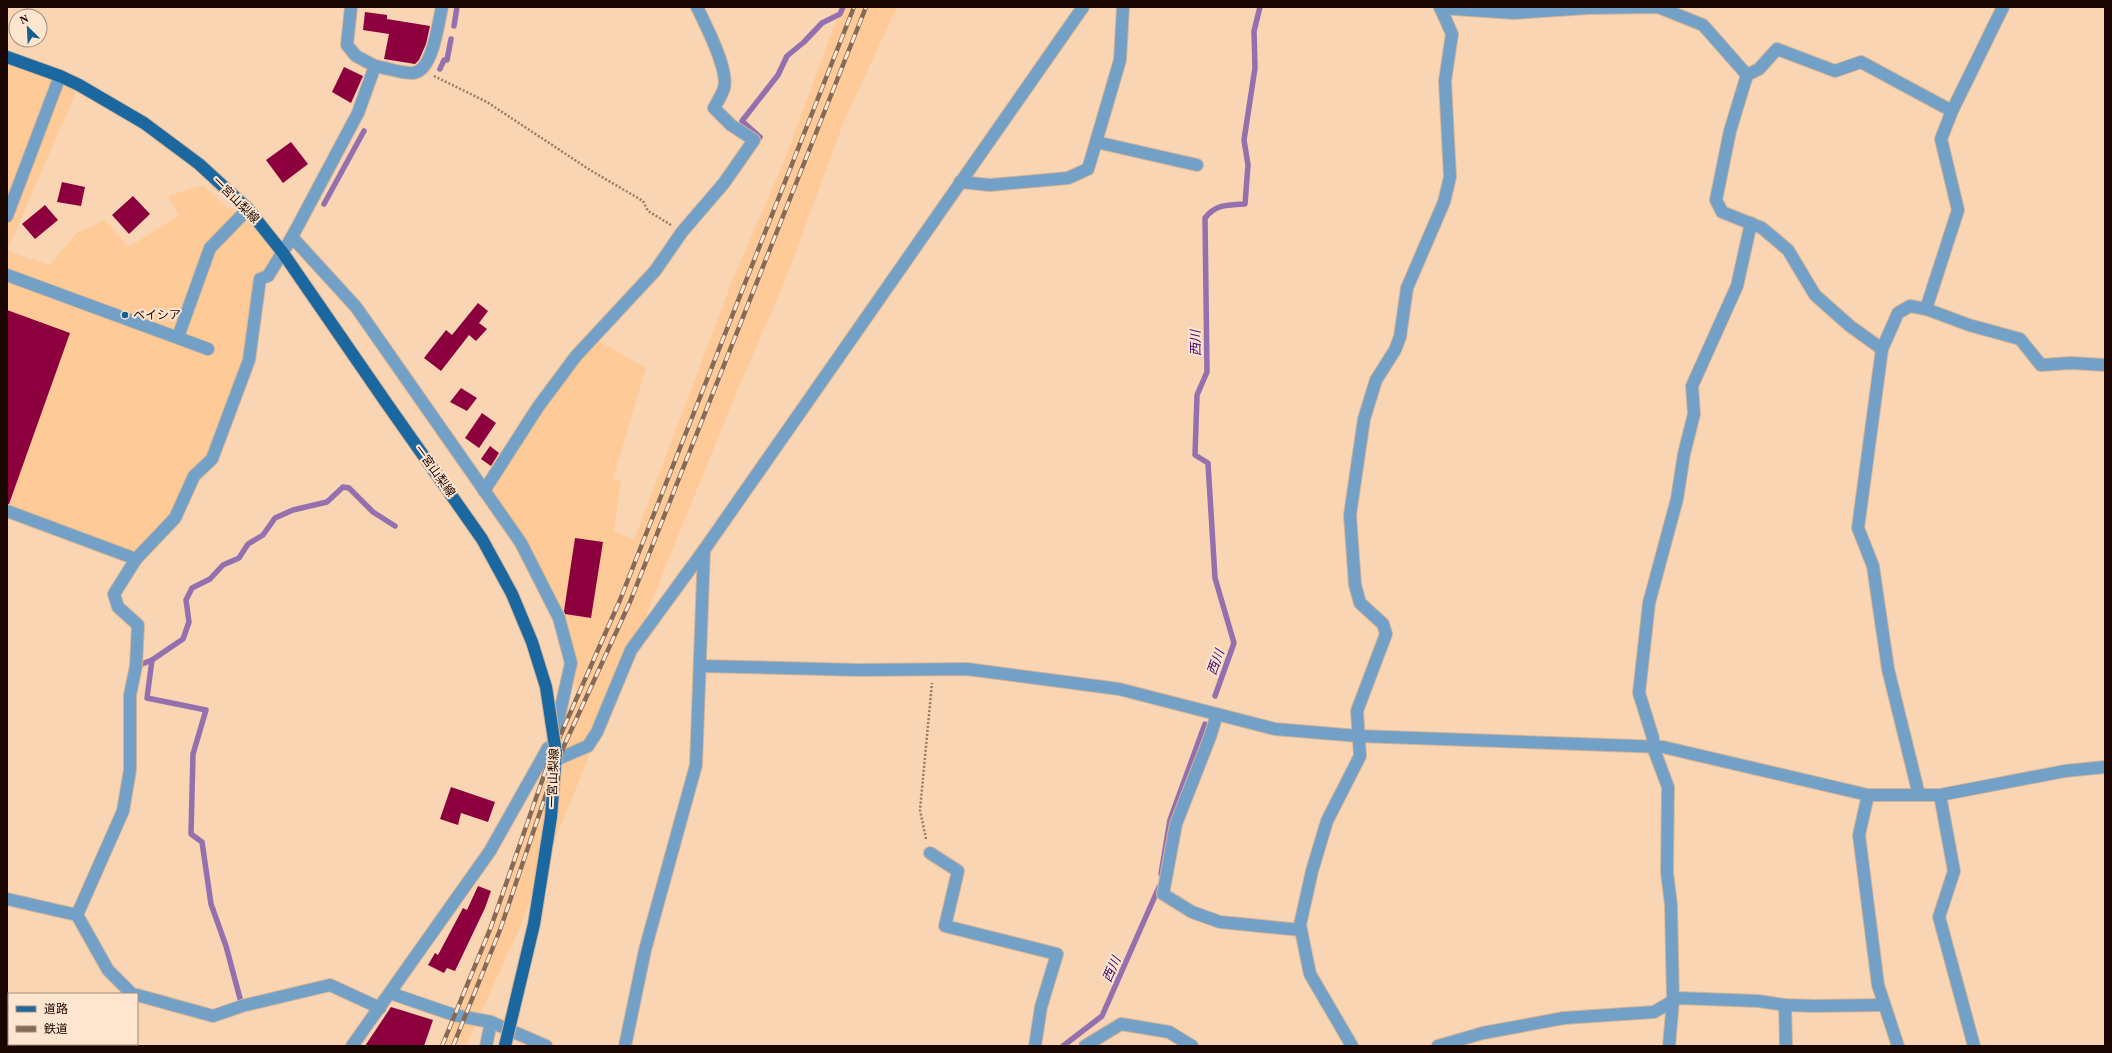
<svg xmlns="http://www.w3.org/2000/svg" width="2112" height="1053" font-family="'Times New Roman','Noto Sans JP',serif">
<style>
.built{fill:#feca98}
.lines{fill:none;stroke-linecap:round;stroke-linejoin:round}
.stream{stroke:#9470ae;stroke-width:5.5}
.building{fill:#8c003e}
.minor-casing{stroke:#d5b497;stroke-width:14}
.major-casing{stroke:#d5b497;stroke-width:14}
.path{stroke:#977a65;stroke-width:2.5;stroke-dasharray:2 2;stroke-linecap:butt}
.minor{stroke:#73a0c6;stroke-width:12}
.major{stroke:#1a689f;stroke-width:12}
.rail-casing{stroke:#856a57;stroke-width:4.5}
.rail{stroke:#fde5cf;stroke-width:3;stroke-dasharray:9;stroke-linecap:butt}
.major-bridge-casing{stroke:#d5b497;stroke-width:14;stroke-linecap:butt}
.major-bridge{stroke:#1a689f;stroke-width:12}
.poi-dot{fill:#145e92;stroke:#fde5cf;stroke-width:1.5}
.labels{text-anchor:middle;stroke-width:4;stroke-linejoin:round;paint-order:stroke}
.street-label{font-size:12px;fill:#1a0600;stroke:#fde5cf}
.poi-label{font-size:12px;fill:#1a0600;stroke:#fde5cf;text-anchor:start}
.water-label{font-size:13px;font-style:italic;fill:#44056e;stroke:#fde5cf}
</style>
<rect width="100%" height="100%" fill="#f9d5b4"/>
<g class="built">
<polygon points="841,7 897,7 844,121 786,278 732,403 519,929 466,1046 440,1046 492,915 576,694 571,663 559,618 484,491 593,338 646,368 613,479 621,481 614,531 634,540 734,276 785,159"/>
<polygon points="7,57 79,85 7,251 49,265 77,233 104,220 129,247 179,215 168,196 203,185 227,208 248,209 283,253 260,280 249,360 212,459 194,476 175,518 136,559 7,511"/>
</g>
<g class="lines">
<g class="stream">
<polyline points="454,26 457,7"/>
<polyline points="440,69 444,60 447,60 451,39"/>
<polyline points="755,144 760,137 742,121 778,75 787,56 804,42 822,23 840,14 843,7"/>
<polyline points="324,204 364,131"/>
<polyline points="152,660 147,698 206,710 193,754 191,834 202,842 211,904 226,946 242,1006"/>
<polyline points="137,666 152,660 183,639 189,622 186,600 192,588 210,579 223,565 239,558 248,544 263,535 275,518 293,510 327,502 343,487 349,488 373,512 395,526"/>
<path d="M1215,696L1234,643L1215,578L1208,463L1195,455L1197,395L1207,372L1205,218C1216,204 1228,205 1245,204L1248,165L1244,140L1255,68L1254,31L1260,7"/>
<polyline points="1161,874 1170,820 1205,724"/>
<polyline points="1063,1046 1102,1016 1159,887"/>
</g>
</g>
<g class="building">
<polygon points="365,12 387,15 387,19 430,26 426,44 419,60 415,64 384,59 389,34 363,30"/>
<polygon points="344,67 363,76 351,103 332,92"/>
<polygon points="291,142 308,164 283,183 266,160"/>
<polygon points="62,182 85,187 81,206 57,202"/>
<polygon points="133,196 150,214 129,234 112,215"/>
<polygon points="45,205 58,220 35,239 22,224"/>
<polygon points="478,303 488,311 479,323 487,329 476,341 469,335 441,371 424,358 446,330 452,335"/>
<polygon points="7,310 70,333 9,504 7,504"/>
<polygon points="461,388 477,398 467,411 450,402"/>
<polygon points="482,413 496,423 479,448 465,438"/>
<polygon points="490,446 499,453 491,466 481,459"/>
<polygon points="575,538 603,542 591,618 565,614 564,611"/>
<polygon points="451,787 495,802 488,822 461,813 458,825 440,819"/>
<polygon points="478,886 491,891 485,908 455,971 447,968 444,973 428,965 435,953 438,955 463,908 467,910"/>
<polygon points="391,1007 433,1020 424,1046 365,1046"/>
</g>
<g class="lines">
<g class="minor-casing">
<g id="minor">
<polyline points="351,7 347,45 356,56 375,66"/>
<polyline points="1123,7 1120,60 1096,142 1197,165"/>
<polyline points="1440,8 1514,13 1588,8 1658,7 1703,25 1747,75 1730,131 1716,200 1722,212 1762,228 1788,250 1815,295 1850,326 1882,349"/>
<polyline points="1747,75 1759,69 1777,49 1835,71 1861,62 1952,111"/>
<polyline points="960,182 990,185 1068,178 1088,169 1096,142"/>
<polyline points="7,216 60,76"/>
<polyline points="292,237 356,307 521,543 559,618 571,663 549,761 558,759 588,746 597,732 631,650 704,550 1083,7"/>
<polyline points="7,275 208,349"/>
<polyline points="1926,309 1969,325 2020,339 2041,365 2071,363 2105,365"/>
<polyline points="178,337 210,248 248,209"/>
<path d="M484,491L538,407L576,356L655,271L682,232L724,183L754,140L731,125L714,108C717,102 722,95 724,88C729,69 705,24 697,7"/>
<path d="M7,511L136,559L175,518L194,476L212,459L249,360L260,279L268,276L292,237L358,113L375,66C387,68 400,73 412,73C433,73 438,23 442,7"/>
<polyline points="700,666 860,670 967,669 1119,689 1275,729 1358,736 1663,747 1868,795 1940,795 2065,771 2105,767"/>
<polyline points="1217,714 1210,737 1176,824 1163,894 1192,912 1220,922 1301,930"/>
<polyline points="1868,795 1859,835 1878,985 1898,1046"/>
<polyline points="1919,795 1888,669 1873,566 1858,528 1882,349 1898,313 1910,306 1926,309 1958,210 1941,139 1952,111 2003,7"/>
<polyline points="1940,795 1954,871 1939,917 1974,1046"/>
<polyline points="930,853 958,871 945,926 1057,954 1041,1007 1035,1046"/>
<polyline points="7,899 77,915 123,811 130,770 130,695 136,666 138,625 118,607 114,594 136,559"/>
<polyline points="77,915 108,970 132,994"/>
<polyline points="390,993 454,1015 491,1022 546,1046"/>
<polyline points="137,995 213,1016 242,1006 330,985 380,1008"/>
<polyline points="1785,1005 1786,1046"/>
<polyline points="117,1046 117,1044"/>
<polyline points="352,1046 490,851 548,748"/>
<polyline points="486,1046 491,1022"/>
<polyline points="625,1046 645,950 696,765 704,550"/>
<polyline points="1085,1046 1121,1024 1169,1032 1192,1046"/>
<polyline points="1352,1046 1310,974 1300,925 1312,871 1327,821 1360,756 1357,711 1386,634 1383,624 1360,603 1355,585 1350,515 1364,419 1376,380 1395,350 1400,337 1407,288 1444,202 1450,177 1445,81 1452,34 1440,7"/>
<polyline points="1438,1046 1483,1033 1564,1018 1654,1012 1678,998 1758,1001 1785,1005 1814,1006 1884,1005"/>
<polyline points="1669,1046 1673,1001 1671,905 1667,872 1668,787 1653,747 1653,738 1639,693 1649,603 1677,499 1684,454 1694,414 1692,386 1737,286 1751,223"/>
</g>
</g>
<g class="major-casing">
<polyline id="major" points="7,57 60,76 79,85 144,123 199,164 248,209 283,253 385,401"/>
</g>
<g class="path">
<polyline points="434,76 487,102 590,170 643,201 648,211 671,225"/>
<polyline points="926,839 920,810 932,683"/>
</g>
<use href="#minor" class="minor"/>
<use href="#major" class="major"/>
<g class="rail-casing">
<g id="rail">
<polyline points="442,1046 491,927 549,761 620,600 854,7"/>
<polyline points="453,1046 500,930 558,759 630,602 866,7"/>
</g>
</g>
<use href="#rail" class="rail"/>
<g class="major-bridge-casing">
<polyline id="major-bridge" points="385,401 482,539 512,594 532,642 546,687 556,753 551,817 534,924 505,1046"/>
</g>
<use href="#major-bridge" class="major-bridge"/>
</g>
<circle class="poi-dot" cx="125" cy="315" r="4"/>
<g class="labels">
<g class="street-label">
<text transform="translate(236 200) rotate(45)" y="4">一宮山梨線</text>
<text transform="translate(435 471) rotate(54)" y="4">一宮山梨線</text>
<text transform="translate(553 778) rotate(-88)" y="4">一宮山梨線</text>
</g>
<g class="poi-label">
<text x="133" y="319">ベイシア</text>
</g>
<g class="water-label">
<text transform="translate(1195 343) rotate(-91)" y="5">西川</text>
<text transform="translate(1215 662) rotate(-70)" y="5">西川</text>
<text transform="translate(1111 969) rotate(-66)" y="5">西川</text>
</g>
</g>
<rect width="2112" height="1053" fill="none" stroke="#1a0600" stroke-width="16"/>
<rect x="8" y="993" width="130" height="52" fill="#fde5cf" stroke="#a28c7c"/>
<rect x="16" y="1006" width="20" height="6" fill="#1a689f" stroke="#a28c7c"/>
<text x="44" y="1013" font-size="12" fill="#1a0600">道路</text>
<rect x="16" y="1026" width="20" height="6" fill="#856a57" stroke="#a28c7c"/>
<text x="44" y="1033" font-size="12" fill="#1a0600">鉄道</text>
<g transform="translate(28 28) rotate(336)"><circle r="19" fill="#fde5cf" stroke="#a28c7c"/>
<path d="M0-3L7 15L0 10L-7 15Z" fill="#145e92"/>
<text y="-6" font-size="11" font-weight="bold" text-anchor="middle" fill="#1a0600">N</text>
</g>
</svg>
